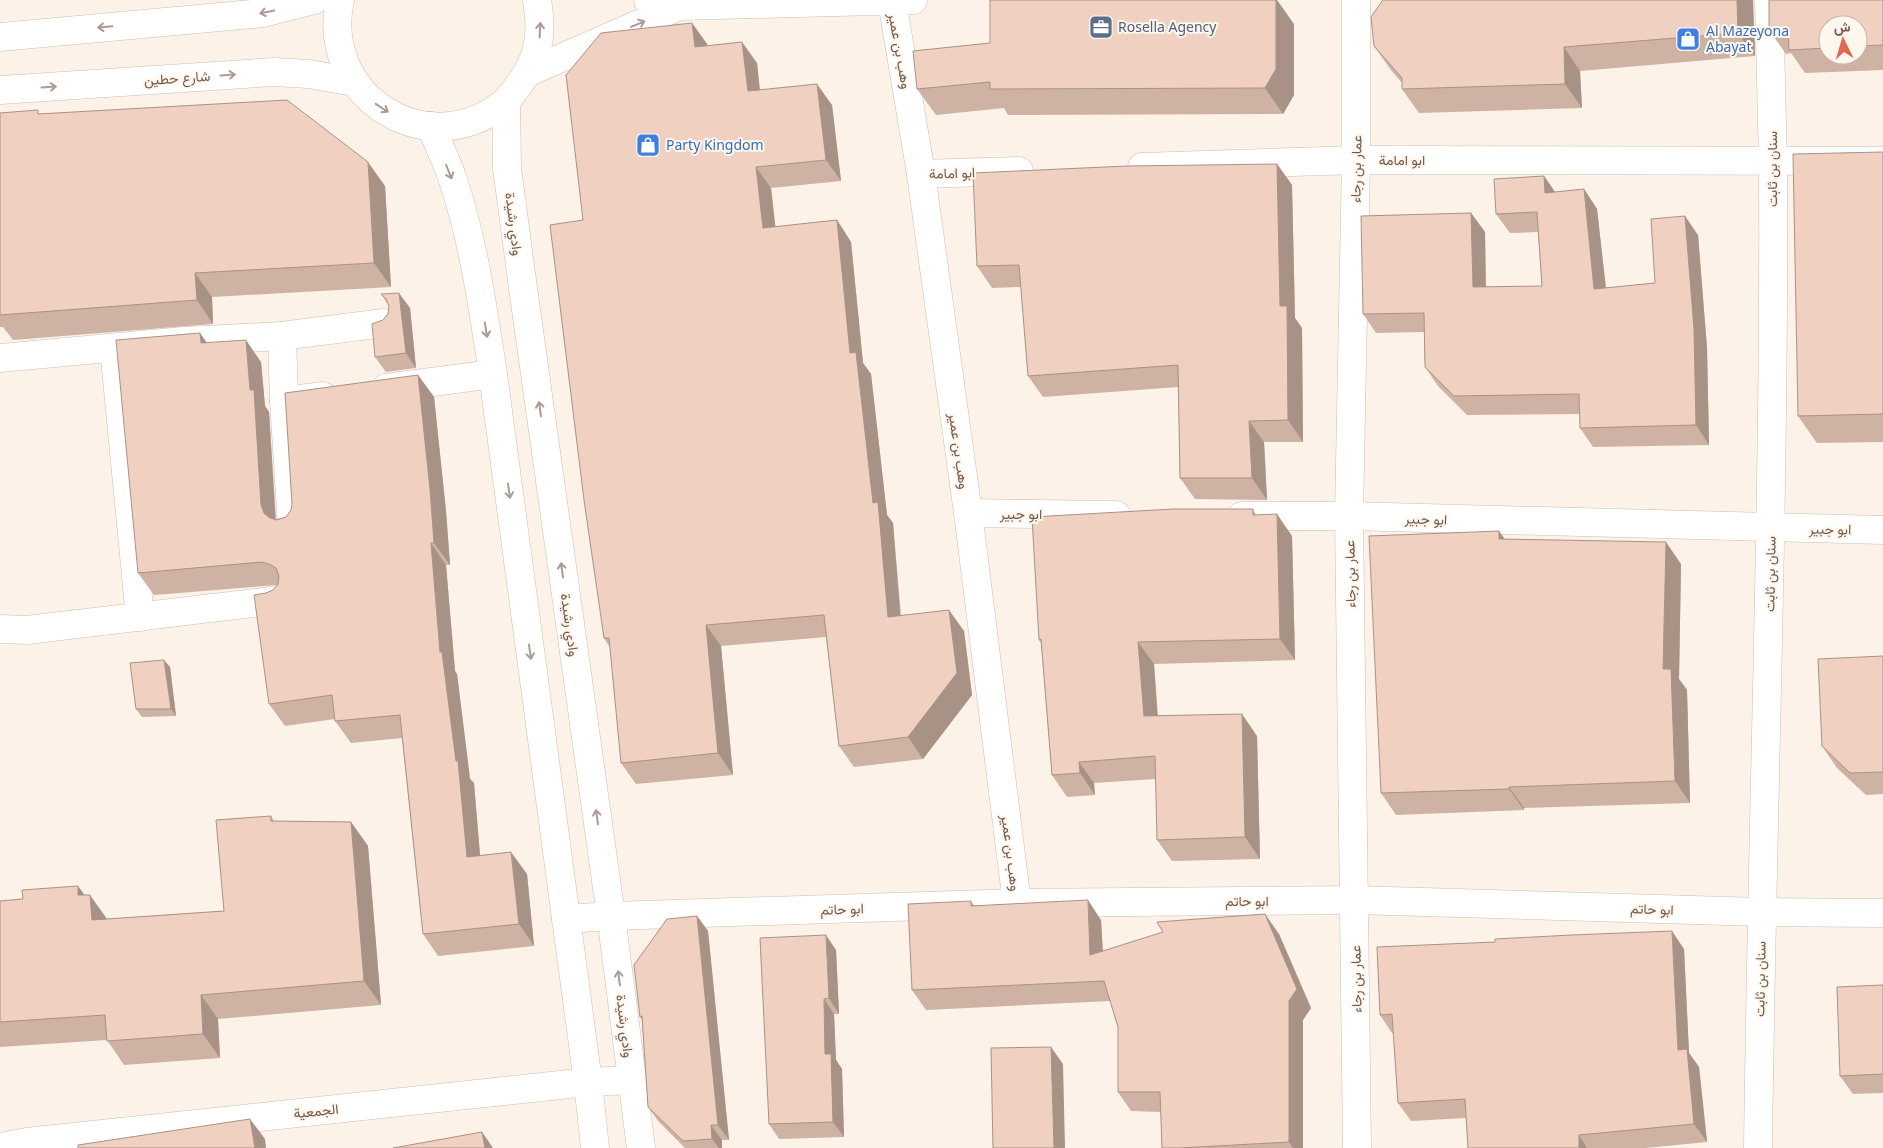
<svg xmlns="http://www.w3.org/2000/svg" width="1883" height="1148" font-family="'Noto Sans',Vazirmatn,sans-serif">
<style>
.lines{fill:none;stroke-linecap:round;stroke-linejoin:round}
.minor-casing{stroke:#cfbcb1;stroke-width:29}
.minor{stroke:#fff;stroke-width:28}
.wall{fill:#ceb3a5;fill-rule:evenodd}
.shaded-wall{fill:#a89286}
.building{fill:#f0d0c0;stroke:#a89286}
.oneway{stroke:#ac9b94}
.labels{text-anchor:middle;stroke-width:4;stroke-linejoin:round;paint-order:stroke}
.service-label{font-size:14px;fill:#4e5e75;stroke:#fef7ee;text-anchor:start}
.shop-label{font-size:14px;fill:#366cbe;stroke:#fef7ee;text-anchor:start}
.street-label{font-size:14px;fill:#75584d;stroke:#fef7ee}
</style>
<rect width="100%" height="100%" fill="#fcf2e8"/>
<g class="lines">
<g class="minor-casing">
<g id="minor">
<path d="M340,0C319,96 427,165 504,103C509,99 514,91 518,86C539,59 543,34 537,0"/>
<polyline points="648,0 680,6 913,0"/>
<polyline points="1356,0 1356,160 1349,516 1357,1148"/>
<polyline points="892,1 921,174 968,513 1017,903"/>
<polyline points="0,37 263,13 314,0"/>
<polyline points="529,72 680,6"/>
<polyline points="0,90 274,72 309,74 354,82"/>
<polyline points="506,102 507,168 523,288 611,916 641,1148"/>
<path d="M431,126C438,144 447,162 453,180C474,243 483,309 493,374L588,1082L595,1148"/>
<polyline points="1142,167 1356,160 1883,161"/>
<polyline points="921,174 1019,171"/>
<polyline points="282,336 384,323"/>
<polyline points="114,348 140,617"/>
<polyline points="0,358 184,341 282,336 284,401 323,396"/>
<polyline points="386,388 493,374"/>
<polyline points="284,401 292,526"/>
<polyline points="968,513 1116,515"/>
<polyline points="1242,516 1349,516 1883,530"/>
<polyline points="0,629 27,630 279,600"/>
<polyline points="566,919 611,916 1017,903 1355,900 1761,912 1883,913"/>
<polyline points="0,1147 27,1142 588,1082 632,1080"/>
<path d="M1758,1148C1762,819 1775,490 1773,162C1772,108 1770,54 1769,0"/>
</g>
</g>
<use href="#minor" class="minor"/>
</g>
<g class="wall">
<polygon points="1753,0 1755,56 1580,71 1582,108 1419,113 1402,89 1402,83 1391,70 1374,46"/>
<path d="M1883,0V70L1805,73L1791,53L1786,54L1769,30ZM1828,25H1858V55H1828Z"/>
<polygon points="692,23 707,44 707,45 757,63 760,90 832,105 841,181 771,188 775,227 837,220 851,242 863,363 871,374 887,515 893,523 901,615 964,631 972,695 923,759 854,767 839,746 826,637 721,646 733,775 636,784 621,763 610,648 604,638 583,220"/>
<polygon points="1294,24 1294,95 1283,114 1008,115 1004,108 936,115 917,89"/>
<polygon points="0,113 41,114 385,186 391,287 212,297 213,324 13,340 3,327 0,327"/>
<polygon points="1883,152 1883,442 1817,443 1798,416"/>
<polygon points="1277,164 1292,185 1295,318 1302,328 1303,442 1264,442 1267,500 1195,499 1180,478 1178,387 1043,397 1028,376 1021,287 992,288 977,266"/>
<polygon points="1544,176 1555,192 1584,189 1597,209 1606,288 1655,283 1698,235 1707,348 1709,445 1593,447 1580,428 1580,414 1467,415 1438,386 1425,367 1424,332 1376,333 1363,314 1471,213 1485,232 1486,287 1542,286 1538,232 1510,233 1496,214"/>
<polygon points="381,294 410,308 416,368 386,372 375,357 383,320 388,314 389,306"/>
<polygon points="200,333 207,343 261,362 265,406 269,412 276,519 286,517 418,375 434,397 446,511 450,565 446,565 455,671 457,674 470,779 474,783 480,855 527,874 534,946 438,956 423,934 402,738 351,743 335,721 335,719 285,726 269,704 266,593 273,590 277,585 154,595 138,573"/>
<polygon points="1253,509 1256,515 1292,536 1295,660 1154,664 1158,716 1257,736 1260,859 1172,861 1157,840 1156,779 1094,783 1095,795 1067,797 1052,775 1041,643 1039,640"/>
<polygon points="1505,539 1681,564 1679,679 1687,690 1690,803 1524,808 1524,810 1396,815 1381,793"/>
<polygon points="1883,656 1883,794 1866,795 1837,768 1822,746"/>
<polygon points="170,667 176,716 142,717 136,709"/>
<polygon points="271,816 274,821 351,822 368,846 381,1005 218,1019 220,1058 124,1065 107,1040 0,1047 0,901 23,899 78,886 84,895 107,919 224,911"/>
<polygon points="971,901 974,905 1101,920 1103,951 1279,934 1311,1008 1303,1020 1303,1148 1162,1148 1161,1112 1131,1111 1118,1092 1118,1027 1110,1001 926,1010 912,990"/>
<polygon points="697,916 708,931 729,1140 722,1140 722,1148 685,1148 659,1122 648,1107 642,1020 640,1017"/>
<polygon points="1684,949 1689,1053 1699,1067 1707,1142 1646,1148 1468,1148 1466,1118 1411,1121 1398,1103 1394,1033 1392,1033 1380,1015"/>
<polygon points="836,950 839,1014 834,1014 836,1060 842,1069 844,1137 779,1139 769,1124"/>
<polygon points="1883,985 1883,1093 1853,1094 1840,1076"/>
</g>
<g class="shaded-wall">
<polygon points="1276,0 1277,0 1294,24 1294,95 1283,114 1265,88"/>
<polygon points="1737,0 1753,0 1755,56 1738,33"/>
<polygon points="692,23 707,44 710,68 695,47"/>
<polygon points="742,42 757,63 762,113 748,91"/>
<polygon points="1564,47 1580,71 1582,108 1565,84"/>
<polygon points="817,84 832,105 841,181 826,160"/>
<polygon points="368,162 385,186 391,287 374,263"/>
<polygon points="1277,164 1292,185 1295,318 1302,328 1303,442 1288,420 1280,306"/>
<polygon points="756,167 771,188 778,249 763,228"/>
<polygon points="1544,176 1557,195 1545,193"/>
<polygon points="1584,189 1597,209 1608,308 1594,289"/>
<polygon points="1471,213 1485,232 1486,306 1473,287"/>
<polygon points="1685,216 1698,235 1707,348 1709,445 1696,425"/>
<polygon points="837,220 851,242 863,363 871,374 887,515 893,523 902,638 888,617 873,503 850,353"/>
<polygon points="195,273 212,297 213,324 197,300"/>
<polygon points="399,293 410,308 416,368 406,353"/>
<polygon points="200,333 215,355 201,343"/>
<polygon points="246,340 261,362 265,406 269,412 276,527 264,513 261,505 250,390"/>
<polygon points="418,375 434,397 446,511 450,565 434,543"/>
<polygon points="1249,421 1264,442 1267,500 1252,478"/>
<polygon points="1277,514 1292,536 1295,660 1280,639"/>
<polygon points="1499,531 1514,552 1499,539"/>
<polygon points="1666,542 1681,564 1679,679 1687,690 1690,803 1675,781 1663,669"/>
<polygon points="431,543 446,565 455,671 457,674 470,779 474,783 482,879 467,857 440,652"/>
<polygon points="949,610 964,631 972,695 923,759 908,737"/>
<polygon points="706,625 721,646 733,775 718,753"/>
<polygon points="1138,642 1154,664 1159,738 1144,716"/>
<polygon points="164,660 170,667 176,716 171,709"/>
<polygon points="1242,714 1257,736 1260,859 1245,837"/>
<polygon points="1079,762 1094,783 1095,795 1080,773"/>
<polygon points="1509,787 1524,808 1524,810 1509,789"/>
<polygon points="351,822 368,846 381,1005 364,981"/>
<polygon points="511,852 527,874 534,946 519,924"/>
<polygon points="78,886 91,904 90,895 107,919 92,920 78,895"/>
<polygon points="1088,900 1101,920 1104,974 1090,955"/>
<polygon points="1265,914 1279,934 1311,1008 1303,1020 1303,1148 1293,1148 1289,1142 1289,1001"/>
<polygon points="697,916 708,931 729,1140 718,1125"/>
<polygon points="1672,931 1684,949 1689,1053 1699,1067 1707,1142 1694,1124 1678,1050"/>
<polygon points="826,935 836,950 839,1014 829,998"/>
<polygon points="201,995 218,1019 220,1058 203,1034"/>
<polygon points="824,999 834,1014 836,1060 842,1069 844,1137 833,1122 825,1054"/>
<polygon points="1051,1047 1063,1064 1065,1148 1054,1148"/>
<polygon points="250,1119 265,1139 266,1148 255,1148"/>
<polygon points="711,1125 722,1140 722,1148 719,1148 712,1139"/>
<polygon points="482,1132 493,1148 485,1148"/>
<polygon points="1579,1135 1587,1148 1579,1148"/>
</g>
<g class="building">
<polygon points="990,0 1276,0 1276,69 1265,88 990,89 990,82 917,89 913,51 990,43"/>
<polygon points="1383,0 1737,0 1738,33 1564,47 1565,84 1402,89 1402,78 1374,46 1371,17"/>
<polygon points="1769,0 1883,0 1883,45 1858,46 1858,25 1828,25 1828,48 1789,50 1788,29 1769,30"/>
<polygon points="692,23 695,47 742,42 748,91 817,84 826,160 756,167 763,228 837,220 850,353 856,352 873,503 878,502 888,617 949,610 957,673 908,737 839,746 824,615 706,625 718,753 621,763 609,638 604,638 584,500 550,225 583,220 566,75 601,33"/>
<polygon points="287,100 368,162 374,263 195,273 197,300 0,315 0,113 38,110 38,114"/>
<polygon points="1883,152 1883,414 1798,416 1793,154"/>
<polygon points="1277,164 1280,306 1287,306 1288,420 1249,421 1252,478 1180,478 1178,365 1028,376 1019,265 977,266 973,173 1127,166"/>
<polygon points="1544,176 1545,193 1584,189 1594,289 1655,283 1651,219 1685,216 1694,329 1696,425 1580,428 1579,394 1454,396 1425,367 1424,313 1363,314 1361,216 1471,213 1473,287 1542,286 1537,212 1496,214 1494,179"/>
<polygon points="399,293 406,353 375,357 372,324 383,320 388,314 389,306 386,299 381,294"/>
<polygon points="200,333 201,343 246,340 250,390 254,390 261,505 264,513 270,518 277,520 286,517 291,510 292,504 285,393 418,375 430,489 434,543 431,543 440,652 442,652 456,761 458,761 467,857 511,852 519,924 423,934 400,715 335,721 332,695 269,704 254,595 266,593 273,590 278,584 279,576 276,568 269,564 262,562 138,573 116,340"/>
<polygon points="1173,509 1253,509 1253,515 1277,514 1280,639 1138,642 1144,716 1242,714 1245,837 1157,840 1155,756 1079,762 1080,773 1052,775 1041,639 1039,640 1032,517"/>
<polygon points="1499,531 1499,539 1666,542 1663,669 1671,669 1675,781 1509,787 1509,789 1381,793 1369,536"/>
<polygon points="1883,656 1883,772 1850,773 1822,746 1818,659"/>
<polygon points="164,660 171,709 136,709 130,663"/>
<polygon points="271,816 271,821 351,822 364,981 201,995 203,1034 107,1041 105,1015 0,1022 0,901 23,899 22,890 78,886 78,895 90,895 92,920 224,911 216,820"/>
<polygon points="1088,900 1090,955 1163,932 1157,922 1265,914 1297,989 1289,1001 1289,1142 1180,1148 1162,1148 1160,1092 1118,1092 1118,1027 1104,981 912,990 908,904 971,901 971,906"/>
<polygon points="697,916 718,1125 711,1125 712,1139 683,1141 648,1107 642,1016 640,1017 634,965 667,919"/>
<polygon points="1672,931 1678,1050 1687,1049 1694,1124 1579,1135 1579,1148 1468,1148 1465,1099 1398,1103 1392,1014 1380,1015 1377,947 1495,942 1495,939 1572,935"/>
<polygon points="826,935 829,998 824,999 825,1054 831,1054 833,1122 769,1124 760,938"/>
<polygon points="1883,985 1883,1074 1840,1076 1837,987"/>
<polygon points="1051,1047 1054,1148 993,1148 991,1048"/>
<polygon points="250,1119 255,1148 78,1148 78,1145"/>
<polygon points="482,1132 485,1148 393,1148"/>
</g>
<defs><path id="oneway-shaft" d="M-6 0H5M1.5-3L5.5 0L1.5 3" fill="none" stroke-width="1.6" stroke-linecap="round" stroke-linejoin="round" transform="scale(1.25)"/></defs>
<g class="oneway">
<use href="#oneway-shaft" transform="translate(267 12) rotate(169)"/>
<use href="#oneway-shaft" transform="translate(638 24) rotate(-23)"/>
<use href="#oneway-shaft" transform="translate(105 27) rotate(175)"/>
<use href="#oneway-shaft" transform="translate(540 30) rotate(-87)"/>
<use href="#oneway-shaft" transform="translate(228 75) rotate(-4)"/>
<use href="#oneway-shaft" transform="translate(49 87) rotate(-4)"/>
<use href="#oneway-shaft" transform="translate(382 108) rotate(34)"/>
<use href="#oneway-shaft" transform="translate(449 172) rotate(68)"/>
<use href="#oneway-shaft" transform="translate(486 330) rotate(81)"/>
<use href="#oneway-shaft" transform="translate(540 409) rotate(-98)"/>
<use href="#oneway-shaft" transform="translate(509 491) rotate(82)"/>
<use href="#oneway-shaft" transform="translate(562 570) rotate(-98)"/>
<use href="#oneway-shaft" transform="translate(530 652) rotate(82)"/>
<use href="#oneway-shaft" transform="translate(597 817) rotate(-98)"/>
<use href="#oneway-shaft" transform="translate(619 978) rotate(-97)"/>
</g>
<defs>
<g id="office-square" transform="scale(1.25)"><rect x="-9" y="-9" width="18" height="18" rx="4" fill="#5c6f8a" stroke="#fef7ee"/><path d="M-6-3h4V-5.5h4V-3h4V5H-6ZM-1-4.5V-3h2v-1.5ZM-6 0V1H6V0Z" fill="#fff"/></g>
<g id="shop-square" transform="scale(1.25)"><rect x="-9" y="-9" width="18" height="18" rx="4" fill="#3f7fe0" stroke="#fef7ee"/><path d="M-5-2.5h2.3a2.7 3.5 0 0 1 5.4 0H5L5.5 6h-11ZM-1.5-2.5h3a1.5 2.3 0 0 0-3 0Z" fill="#fff"/></g>
</defs>
<g fill-rule="evenodd">
<use href="#office-square" x="1101" y="27"/>
<use href="#shop-square" x="1688" y="39"/>
<use href="#shop-square" x="648" y="145"/>
</g>
<g class="labels">
<g class="service-label">
<text x="1118" y="32">Rosella Agency</text>
</g>
<g class="shop-label">
<text x="1706" y="36">Al Mazeyona<tspan x="1706" dy="16">Abayat</tspan></text>
<text x="666" y="150">Party Kingdom</text>
</g>
<g class="street-label">
<text transform="translate(900 51) rotate(80)" y="5">وهب بن عمير</text>
<text transform="translate(177 78) rotate(-4)" y="5">شارع حطين</text>
<text x="1402" y="165">ابو امامة</text>
<text transform="translate(1356 169) rotate(-89)" y="5">عمار بن رجاء</text>
<text transform="translate(1772 169) rotate(-90)" y="5">سنان بن ثابت</text>
<text transform="translate(952 173) rotate(-2)" y="5">ابو امامة</text>
<text transform="translate(514 224) rotate(83)" y="5">وادي رشيدة</text>
<text transform="translate(959 451) rotate(82)" y="5">وهب بن عمير</text>
<text x="1021" y="519">ابو جبير</text>
<text transform="translate(1426 519) rotate(2)" y="5">ابو جبير</text>
<text transform="translate(1830 529) rotate(1)" y="5">ابو جبير</text>
<text transform="translate(1350 574) rotate(-91)" y="5">عمار بن رجاء</text>
<text transform="translate(1770 574) rotate(-89)" y="5">سنان بن ثابت</text>
<text transform="translate(570 625) rotate(82)" y="5">وادي رشيدة</text>
<text transform="translate(1011 853) rotate(83)" y="5">وهب بن عمير</text>
<text x="1247" y="906">ابو حاتم</text>
<text transform="translate(842 909) rotate(-2)" y="5">ابو حاتم</text>
<text transform="translate(1652 909) rotate(2)" y="5">ابو حاتم</text>
<text transform="translate(1356 979) rotate(-91)" y="5">عمار بن رجاء</text>
<text transform="translate(1760 979) rotate(-89)" y="5">سنان بن ثابت</text>
<text transform="translate(625 1026) rotate(83)" y="5">وادي رشيدة</text>
<text transform="translate(316 1111) rotate(-6)" y="5">الجمعية</text>
</g>
</g>
<g transform="translate(1843 40) rotate(355)"><circle r="24" fill="#fef7ee" stroke="#c7b7ae"/>
<path d="M0-4L9 19L0 12L-9 19Z" fill="#e06852"/>
<text y="-8" font-size="14" font-weight="bold" text-anchor="middle" fill="#75584d">ش</text>
</g>
</svg>
